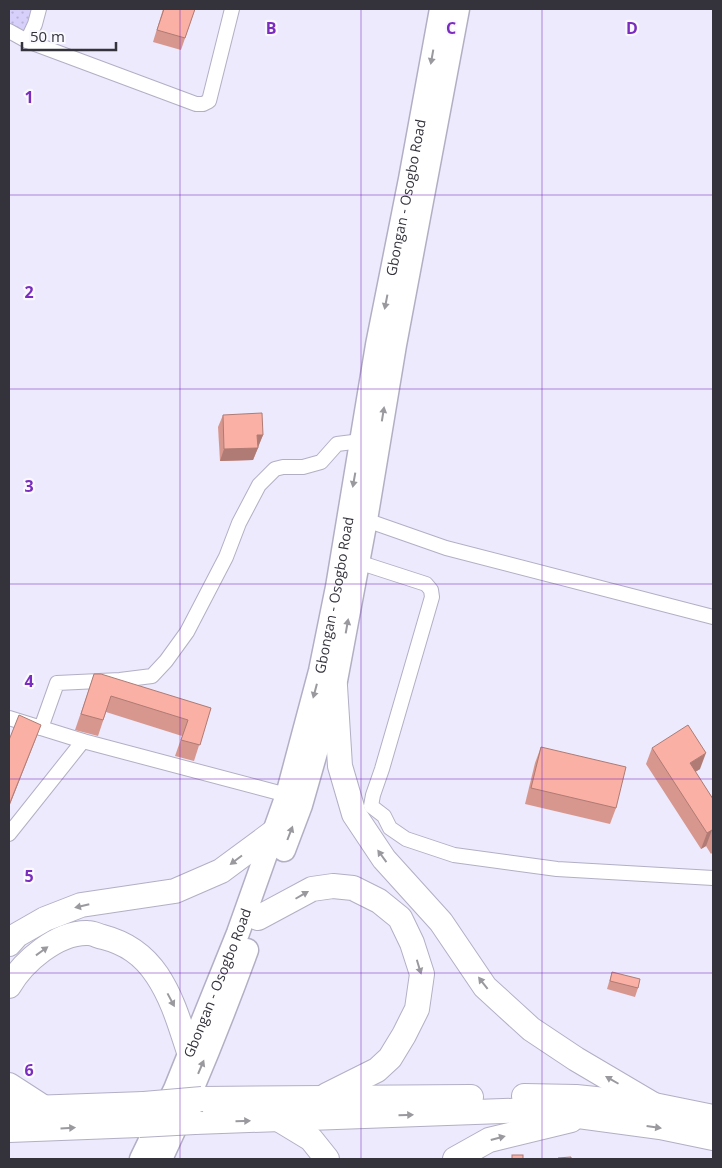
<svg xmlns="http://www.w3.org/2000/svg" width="722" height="1168" font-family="'Open Sans',sans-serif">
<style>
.grass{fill:url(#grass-dots)}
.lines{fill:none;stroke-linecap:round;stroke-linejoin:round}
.minor-casing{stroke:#b2afc5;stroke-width:16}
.primary-casing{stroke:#b2afc5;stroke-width:25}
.trunk-casing{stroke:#b2afc5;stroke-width:26}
.minor{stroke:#fff;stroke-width:14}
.primary{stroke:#fff;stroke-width:22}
.trunk{stroke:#fff;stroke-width:24}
.trunk-bridge-casing{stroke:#b2afc5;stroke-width:26;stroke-linecap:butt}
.trunk-bridge{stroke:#fff;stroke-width:24}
.wall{fill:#d7978e}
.shaded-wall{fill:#af7b74}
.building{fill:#fab0a5;stroke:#af7b74}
.oneway{fill:#9a999e}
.grid{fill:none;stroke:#7b2cbf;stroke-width:1;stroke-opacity:0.55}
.labels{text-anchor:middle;stroke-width:4.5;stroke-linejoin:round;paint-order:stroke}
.street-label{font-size:14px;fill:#34333c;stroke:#f9f9fe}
.grid-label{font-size:16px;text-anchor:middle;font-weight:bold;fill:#7b2cbf;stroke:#f9f9fe;stroke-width:4.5;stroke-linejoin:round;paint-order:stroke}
</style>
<defs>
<pattern id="grass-dots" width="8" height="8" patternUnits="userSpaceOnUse" patternTransform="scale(1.25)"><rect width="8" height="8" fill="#d6d0fa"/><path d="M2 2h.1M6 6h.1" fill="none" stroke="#b8b3d7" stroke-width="1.8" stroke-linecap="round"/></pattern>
</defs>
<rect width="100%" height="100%" fill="#eceafc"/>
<polygon class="grass" points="9,9 43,9 39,31 9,29"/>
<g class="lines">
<g class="minor-casing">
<g id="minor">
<polyline points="9,31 27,41 196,104 203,104 209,101 232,9"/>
<polyline points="27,41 35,24 39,9"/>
<polyline points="366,520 446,548 713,617"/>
<polyline points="358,562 426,584 431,590 432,597 382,769 373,795 371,806 384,816 390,828 406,839 454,855 557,869 713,878"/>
<polyline points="9,718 83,741 287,795"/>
<polyline points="41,728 57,683 120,680 152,676 166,661 187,632 226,557 239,523 259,485 275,469 283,467 303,467 321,462 337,444 361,441"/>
<polyline points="9,834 83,741"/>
</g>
</g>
<g class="primary-casing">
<g id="primary">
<polyline points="284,850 301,805 335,686 366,520 395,345 458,9"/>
<path id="s1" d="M141,1159L175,1089L238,933L287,795L320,671L337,587L377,345L410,179L441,9"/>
<path d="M161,1159C193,1091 221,1021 247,950"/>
</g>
</g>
<g class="trunk-casing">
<g id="trunk">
<polyline points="335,686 340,766 354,814 384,859 441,922 485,987 531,1029 576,1059 654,1105"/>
<polyline points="258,918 312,889 333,886 353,888 379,901 400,918 412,943 422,974 417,1009 404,1035 390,1058 377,1070 327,1095"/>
<polyline points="9,944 17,935 45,919 81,905 175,891 221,871 275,831"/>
<path d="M9,986C23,962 57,932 88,933C93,933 98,936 103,937C126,943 143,954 157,975C173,999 180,1025 189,1052"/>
<polyline points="9,1085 43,1107"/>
<polyline points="524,1096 576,1097 654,1105 713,1117"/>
<polyline points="202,1099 471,1097"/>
<polyline points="9,1110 31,1108 144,1104"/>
<polyline points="278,1119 311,1139 327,1159"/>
<polyline points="195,1122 534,1110 660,1127 713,1138"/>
<polyline points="9,1130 139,1125"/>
<polyline points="455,1159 489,1140 571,1120"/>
</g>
</g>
<use href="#minor" class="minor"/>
<use href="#primary" class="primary"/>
<use href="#trunk" class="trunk"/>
<g class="trunk-bridge-casing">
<g id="trunk-bridge">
<polyline points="144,1104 202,1099"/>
<polyline points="139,1125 195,1122"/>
</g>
</g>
<use href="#trunk-bridge" class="trunk-bridge"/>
</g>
<g class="wall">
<polygon points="163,9 195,9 181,50 153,42"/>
<polygon points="223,415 263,435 253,460 220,461 218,427"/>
<polygon points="94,674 211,708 194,761 175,756 182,736 106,712 98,736 75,730"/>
<polygon points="541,747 616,808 610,824 525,804 535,763"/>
<polygon points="652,748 700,769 695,772 713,799 713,852 711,854 706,846 701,849 646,764"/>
<polygon points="612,972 638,988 635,997 607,989"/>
</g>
<g class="shaded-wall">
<polygon points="257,435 263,435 258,447 253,447"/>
<polygon points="258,448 253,460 220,461 224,449"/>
<polygon points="41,725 35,741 9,807 9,805"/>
<polygon points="706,753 700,769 684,779 690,763"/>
<polygon points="712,830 706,846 701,849 707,833"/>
</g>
<g class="building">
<polygon points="164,9 195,9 185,38 157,30"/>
<polygon points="262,413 263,435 257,435 258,448 224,449 223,415"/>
<polygon points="94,674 101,674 211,708 200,745 181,740 188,720 111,696 103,720 81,714"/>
<polygon points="19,715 41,725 9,805 9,740"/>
<polygon points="688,725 706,753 690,763 713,799 713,832 712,830 707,833 652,748"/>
<polygon points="541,747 626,767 616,808 531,788"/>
<polygon points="612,972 640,979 638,988 610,981"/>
<rect x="512" y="1155" width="11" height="4"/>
<polygon points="571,1157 571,1159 558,1159 558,1158"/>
</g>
<defs><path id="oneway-solid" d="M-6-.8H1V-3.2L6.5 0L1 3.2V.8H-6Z" transform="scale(1.25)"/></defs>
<g class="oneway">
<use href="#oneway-solid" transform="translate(432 57) rotate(100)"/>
<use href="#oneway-solid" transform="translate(386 302) rotate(101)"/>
<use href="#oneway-solid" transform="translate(383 414) rotate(-81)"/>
<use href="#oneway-solid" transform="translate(354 480) rotate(100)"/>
<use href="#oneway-solid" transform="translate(347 626) rotate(-80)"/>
<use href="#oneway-solid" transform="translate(315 691) rotate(105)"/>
<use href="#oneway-solid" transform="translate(290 833) rotate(-69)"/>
<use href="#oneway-solid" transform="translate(382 856) rotate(-126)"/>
<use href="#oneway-solid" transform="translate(236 860) rotate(143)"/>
<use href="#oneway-solid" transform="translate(302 895) rotate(-30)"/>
<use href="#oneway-solid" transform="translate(82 906) rotate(167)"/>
<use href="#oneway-solid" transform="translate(42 951) rotate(-36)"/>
<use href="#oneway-solid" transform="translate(419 967) rotate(73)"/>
<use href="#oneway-solid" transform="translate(483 983) rotate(-128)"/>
<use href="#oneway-solid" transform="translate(171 1000) rotate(62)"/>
<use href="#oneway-solid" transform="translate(201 1067) rotate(-67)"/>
<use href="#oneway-solid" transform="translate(612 1080) rotate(-150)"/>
<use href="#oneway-solid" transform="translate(406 1115) rotate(-2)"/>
<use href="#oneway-solid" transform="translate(243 1121) rotate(-2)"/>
<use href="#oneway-solid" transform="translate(654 1127) rotate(8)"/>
<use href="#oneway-solid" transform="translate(68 1128) rotate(-3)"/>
<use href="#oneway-solid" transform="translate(498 1138) rotate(-15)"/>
</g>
<path class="grid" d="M180,9V1159M361,9V1159M542,9V1159M9,195H713M9,389H713M9,584H713M9,779H713M9,973H713"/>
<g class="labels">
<g class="street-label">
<text dy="5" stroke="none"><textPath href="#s1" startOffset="1002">Gbongan - Osogbo Road</textPath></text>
<text dy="5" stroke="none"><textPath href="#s1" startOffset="598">Gbongan - Osogbo Road</textPath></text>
<text dy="5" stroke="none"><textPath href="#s1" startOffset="192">Gbongan - Osogbo Road</textPath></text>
</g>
</g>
<g class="grid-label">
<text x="271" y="34">B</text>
<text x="451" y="34">C</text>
<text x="632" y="34">D</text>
<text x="29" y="103">1</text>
<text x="29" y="298">2</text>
<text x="29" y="492">3</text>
<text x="29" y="687">4</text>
<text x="29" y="882">5</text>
<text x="29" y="1076">6</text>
</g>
<rect width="722" height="1168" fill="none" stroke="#34333c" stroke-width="20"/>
<path d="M22 42v8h94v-8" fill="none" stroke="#34333c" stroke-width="2.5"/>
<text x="30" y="42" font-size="15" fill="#34333c" stroke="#f9f9fe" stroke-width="4" paint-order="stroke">50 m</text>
</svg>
